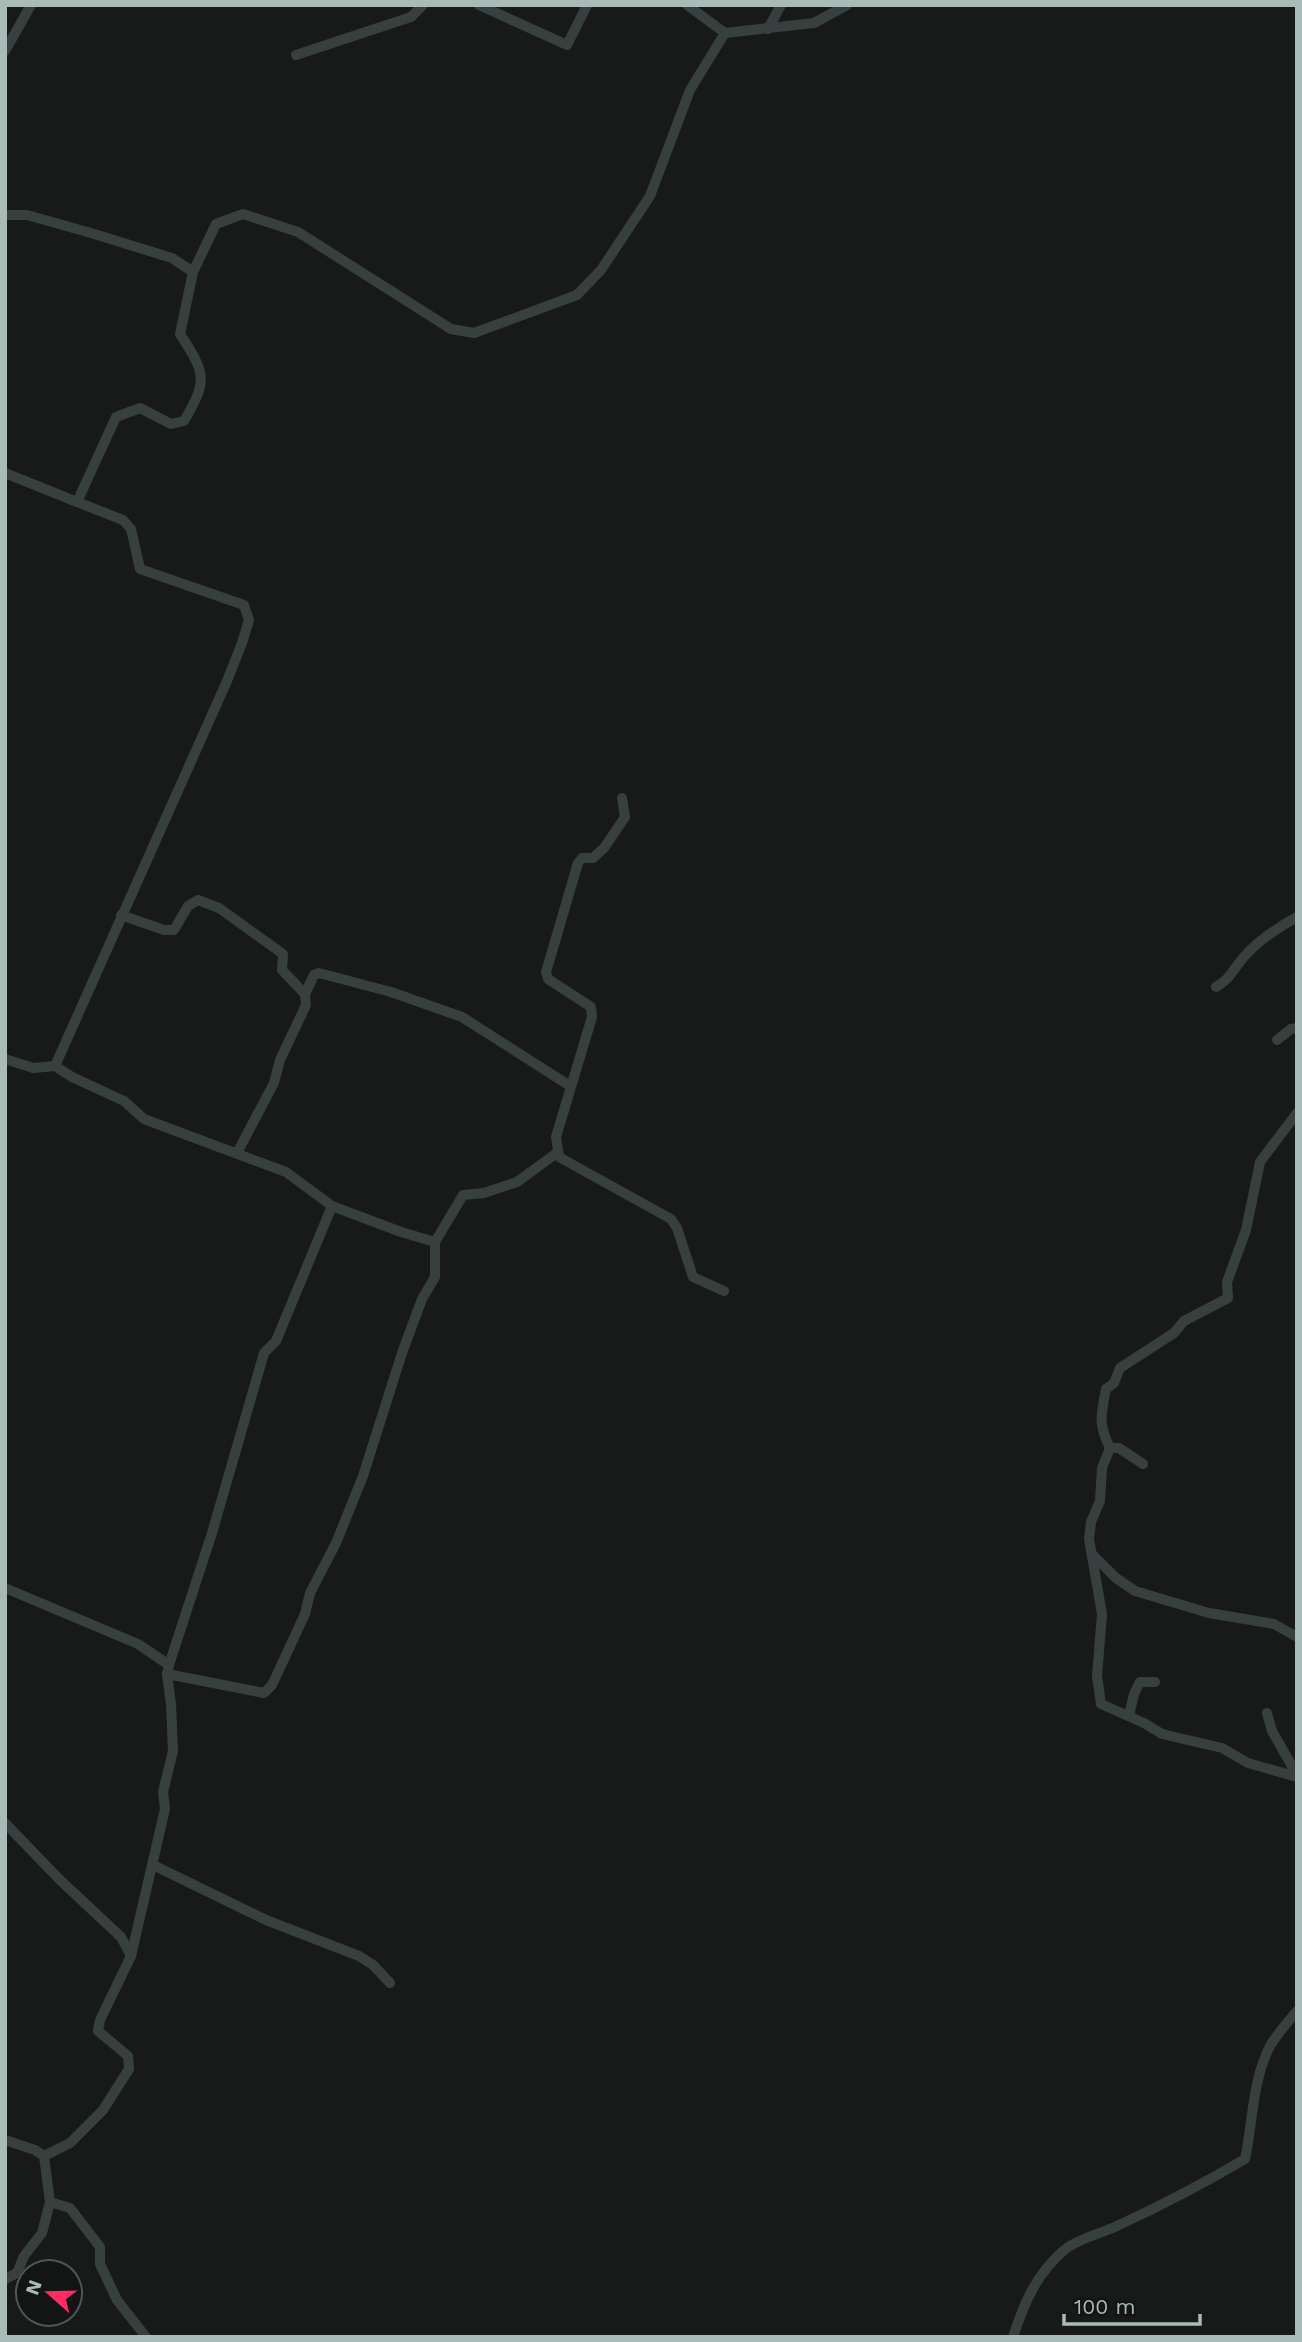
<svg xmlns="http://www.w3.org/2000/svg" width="1302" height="2342" font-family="'Work Sans',sans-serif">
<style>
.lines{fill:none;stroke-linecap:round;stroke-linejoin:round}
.minor{stroke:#38403f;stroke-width:10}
</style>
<rect width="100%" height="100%" fill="#181a1a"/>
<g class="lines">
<g class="minor">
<polyline points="479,5 567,45 587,5"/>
<polyline points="687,5 725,33 814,23 847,5"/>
<polyline points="768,29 781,5"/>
<polyline points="5,51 31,5"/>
<polyline points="296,55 411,17 423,5"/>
<polyline points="5,215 27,215 91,233 172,258 193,272"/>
<polyline points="5,473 77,502"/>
<polyline points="622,798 625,817 604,848 593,858 582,858 578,863 546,972 548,979 591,1007 592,1017 556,1137 559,1157 671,1219 677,1228 693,1277 724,1291"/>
<polyline points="121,915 164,930 174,930 188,906 198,900 219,908 283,954 282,970 305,994 306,1005 280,1060 274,1083 237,1153"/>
<path d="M1216,987C1231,978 1232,971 1243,958C1257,941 1277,928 1297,917"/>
<polyline points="305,994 314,975 319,973 391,992 462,1017 570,1086"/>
<polyline points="1277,1040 1291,1029 1297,1028"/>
<path d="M5,1059L33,1068L55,1066L227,681L242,643L249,620L244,605L140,569L131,529L123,520L77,502L116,417L140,408L171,424L184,421C208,380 206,374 180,334L193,272L216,224L243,214L298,232L451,329L474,333L577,295L601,270L650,196L690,90L725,33"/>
<polyline points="55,1066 72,1077 124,1101 144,1119 286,1172 332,1206 401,1232 435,1242"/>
<polyline points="1110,1448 1102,1468 1100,1501 1091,1522 1089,1539 1102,1614 1097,1676 1101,1704 1144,1723 1162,1734 1222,1748 1248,1763 1297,1777"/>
<path d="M1110,1448C1098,1424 1101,1415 1106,1389L1114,1383L1120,1368L1174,1333L1184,1321L1228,1298L1227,1282L1246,1230L1260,1162L1297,1113"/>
<polyline points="1110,1448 1119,1448 1143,1464"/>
<polyline points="1092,1554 1116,1578 1135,1591 1209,1613 1274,1624 1297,1637"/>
<polyline points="5,1588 138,1644 169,1665 167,1674 171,1704 173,1751 163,1792 165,1809 131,1956 100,2020 98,2031 128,2056 129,2069 103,2110 70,2143 44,2156"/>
<polyline points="169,1665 212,1533 264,1353 276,1341 332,1206"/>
<polyline points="167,1674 264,1693 272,1685 305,1614 310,1593 336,1543 363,1476 402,1353 422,1299 435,1277 435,1242 463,1195 484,1193 517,1182 558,1152"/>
<polyline points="1267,1713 1272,1731 1297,1775"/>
<polyline points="1129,1716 1134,1694 1140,1682 1155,1682"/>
<polyline points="5,1823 59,1879 121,1937 131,1956"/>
<polyline points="153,1865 266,1920 359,1956 373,1965 390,1983"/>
<polyline points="5,2140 35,2150 44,2156 50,2202 70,2208 100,2247 100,2264 117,2300 146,2337"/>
<polyline points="5,2279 17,2273 24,2256 42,2233 50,2202"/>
<path d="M1013,2337C1024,2303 1036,2275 1063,2251C1077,2239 1100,2234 1117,2226C1160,2206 1203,2184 1245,2159C1253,2122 1252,2081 1270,2046C1277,2034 1288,2022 1297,2011"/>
</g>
</g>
<rect width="1302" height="2342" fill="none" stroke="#a9bbb7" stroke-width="14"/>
<g transform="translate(49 2293) rotate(290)"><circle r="33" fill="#131515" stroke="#4f5756" stroke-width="2"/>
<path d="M0-5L12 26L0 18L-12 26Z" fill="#ff2b62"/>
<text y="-10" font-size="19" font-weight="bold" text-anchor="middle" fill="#a9bbb7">N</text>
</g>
<path d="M1064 2314v10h136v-10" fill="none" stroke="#a9bbb7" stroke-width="3.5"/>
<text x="1074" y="2314" font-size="21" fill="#a9bbb7" stroke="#131515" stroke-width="5" paint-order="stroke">100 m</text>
</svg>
